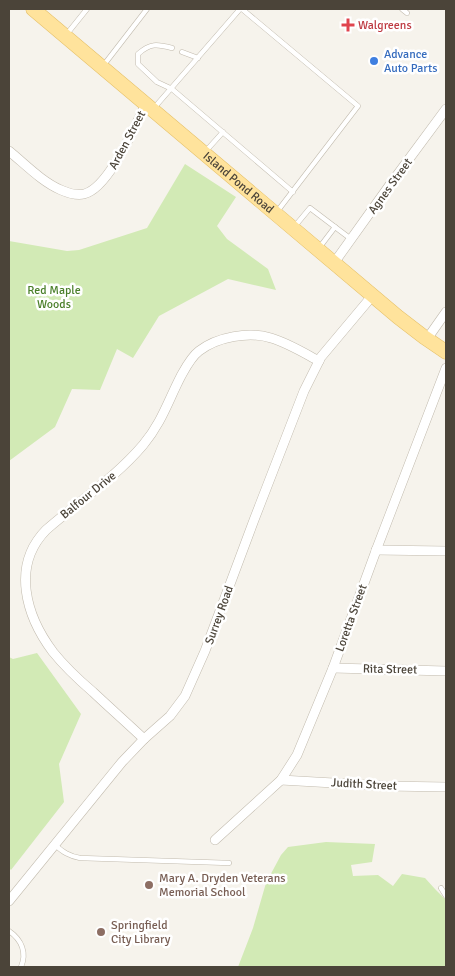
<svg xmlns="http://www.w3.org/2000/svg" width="455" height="976" font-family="Signika,sans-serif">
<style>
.green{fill:#d2eab5}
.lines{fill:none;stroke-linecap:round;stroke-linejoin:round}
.lane-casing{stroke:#c2bbae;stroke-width:5.5}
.street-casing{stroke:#c2bbae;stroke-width:10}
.primary-casing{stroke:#e6c16a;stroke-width:15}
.lane{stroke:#fff;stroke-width:4.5}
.street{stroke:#fff;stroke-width:9}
.primary{stroke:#ffe39c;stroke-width:14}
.health-dot{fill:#e0444e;stroke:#fff;stroke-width:2}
.shop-dot{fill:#3f7fe0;stroke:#fff;stroke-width:2}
.education-dot{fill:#8d6e63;stroke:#fff;stroke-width:2}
.labels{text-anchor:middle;stroke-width:5;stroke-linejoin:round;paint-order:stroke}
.health-label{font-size:12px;fill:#be3a42;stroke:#fff;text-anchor:start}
.shop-label{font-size:12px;fill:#366cbe;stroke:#fff;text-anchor:start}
.street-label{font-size:12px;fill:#4b4439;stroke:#fff}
.park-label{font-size:12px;fill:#4a7f2a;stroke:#fff}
.education-label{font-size:12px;fill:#785e54;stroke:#fff;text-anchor:start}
</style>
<rect width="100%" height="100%" fill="#f6f3ec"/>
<g class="green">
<polygon points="185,164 236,197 217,226 227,239 268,269 276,290 228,279 159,316 133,358 117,349 100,390 72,389 55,427 9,461 9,241 67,251 79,250 147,228"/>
<polygon points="37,653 81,714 59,764 64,802 11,870 9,868 9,657 13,659"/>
<polygon points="326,842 375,844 372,862 351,865 353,876 378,875 393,886 402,874 425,878 435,889 446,900 446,967 238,967 253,928 266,883 281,855 288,847"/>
</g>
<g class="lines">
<g class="lane-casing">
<g id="lane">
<polyline points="242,9 358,106 276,213"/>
<polyline points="402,9 407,13"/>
<polyline points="66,35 87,9"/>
<path d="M172,48C157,44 150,43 138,54V64L157,82L172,89L293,192"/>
<polyline points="182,52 198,58"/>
<polyline points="103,66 147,9"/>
<polyline points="154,108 240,9"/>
<polyline points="205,152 223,132"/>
<polyline points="295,226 310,208 335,227 319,248"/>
<polyline points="335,227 351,239"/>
<path d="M55,845C63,852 69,856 80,858L229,863"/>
<polyline points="441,888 446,896"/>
<path d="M9,931C22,940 27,953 21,967"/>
</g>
</g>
<g class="street-casing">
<g id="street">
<path d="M9,151C25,164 42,182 61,190C68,193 76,196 84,194C109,188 134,127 146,104"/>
<polyline points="334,263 389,186 446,109"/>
<polyline points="427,339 446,312"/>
<polyline points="376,550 446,551"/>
<polyline points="333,668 446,671"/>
<path d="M144,739C127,723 110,708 93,692C79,680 65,667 53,652C26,616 11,566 46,530C78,502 115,478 143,445C162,422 168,401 181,376C186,367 191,357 199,351C217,337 249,331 271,338C288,343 304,353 319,361"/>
<polyline points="281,780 386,786 446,787"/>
<polyline points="215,840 281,780 297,755 333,668 377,548 446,368"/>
<polyline points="9,901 122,762 144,739 170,716 185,696 205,651 254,520 304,391 321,357 373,295"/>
</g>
</g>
<g class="primary-casing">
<g id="primary">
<path id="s1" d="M33,9L398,317L424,337L446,352"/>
</g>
</g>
<use href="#lane" class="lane"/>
<use href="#street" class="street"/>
<use href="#primary" class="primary"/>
</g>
<path class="health-dot" d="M345.5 17.5h5v5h5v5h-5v5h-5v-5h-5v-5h5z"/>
<circle class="shop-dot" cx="374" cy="61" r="5"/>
<g class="education-dot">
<circle cx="149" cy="885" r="5"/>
<circle cx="101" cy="932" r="5"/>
</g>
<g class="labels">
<g class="health-label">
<text x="358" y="29">Walgreens</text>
</g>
<g class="shop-label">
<text x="384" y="58">Advance<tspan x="384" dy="14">Auto Parts</tspan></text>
</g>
<g class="street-label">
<text transform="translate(127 140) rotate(-62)" y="4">Arden Street</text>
<text dy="4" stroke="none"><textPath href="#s1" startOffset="269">Island Pond Road</textPath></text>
<text transform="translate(390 186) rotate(-54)" y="4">Agnes Street</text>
<text transform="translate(88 495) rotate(-39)" y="4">Balfour Drive</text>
<text transform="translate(219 615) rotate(-70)" y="4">Surrey Road</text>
<text transform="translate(351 618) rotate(-70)" y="4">Loretta Street</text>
<text transform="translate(390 669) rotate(1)" y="4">Rita Street</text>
<text transform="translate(364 784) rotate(3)" y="4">Judith Street</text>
</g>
<g class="park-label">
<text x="54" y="294">Red Maple<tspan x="54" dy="14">Woods</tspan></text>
</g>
<g class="education-label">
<text x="159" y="882">Mary A. Dryden Veterans<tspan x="159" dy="14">Memorial School</tspan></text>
<text x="111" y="929">Springfield<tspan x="111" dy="14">City Library</tspan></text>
</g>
</g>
<rect width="455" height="976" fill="none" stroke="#4b4439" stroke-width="20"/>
</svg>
